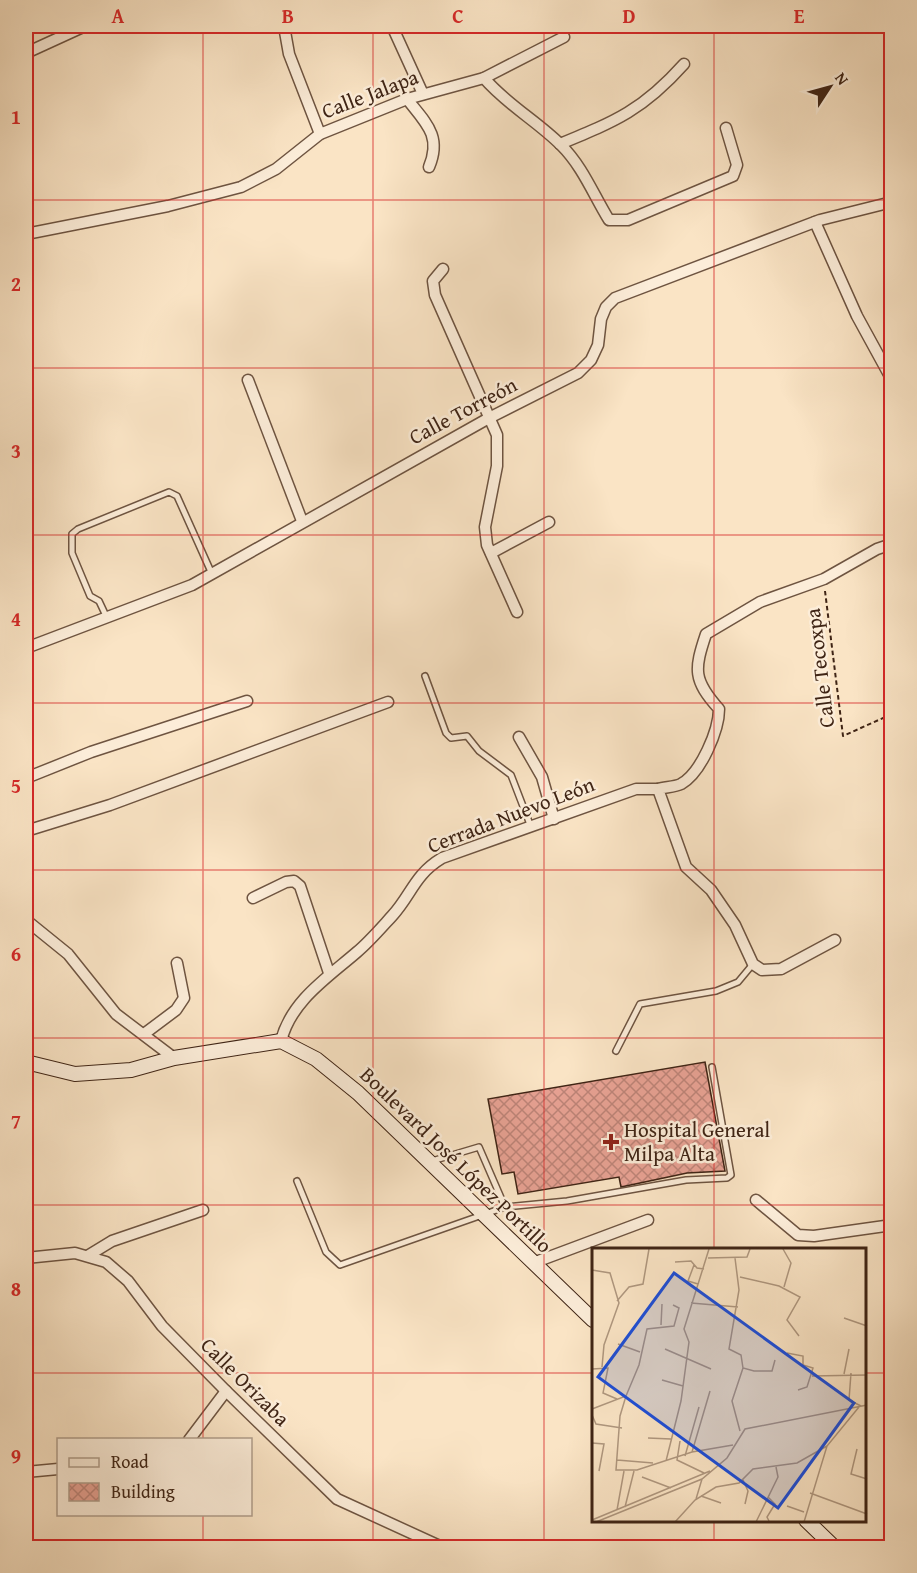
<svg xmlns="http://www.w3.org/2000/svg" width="917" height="1573" font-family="'Gentium Book Plus',serif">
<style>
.building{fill:url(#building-cross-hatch);stroke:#3f2415;stroke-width:1.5}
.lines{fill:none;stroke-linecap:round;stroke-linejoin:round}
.lane-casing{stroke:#6e5441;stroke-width:8}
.street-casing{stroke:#6e5441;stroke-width:13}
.secondary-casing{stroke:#3f2415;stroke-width:16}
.path{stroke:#3f2415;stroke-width:2;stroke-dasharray:4.5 3;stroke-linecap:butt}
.lane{stroke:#fcedd9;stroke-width:5}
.street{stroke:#fcedd9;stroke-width:10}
.secondary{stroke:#fcedd9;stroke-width:14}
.grid{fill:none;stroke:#d62828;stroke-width:1.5;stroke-opacity:0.55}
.poi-dot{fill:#8f2418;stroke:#fcedd9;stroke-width:2}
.labels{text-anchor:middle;stroke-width:5;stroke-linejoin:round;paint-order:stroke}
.street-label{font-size:21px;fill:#3f2415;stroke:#fcedd9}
.poi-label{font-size:21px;fill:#3f2415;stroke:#fcedd9;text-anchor:start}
.inset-road{fill:none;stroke:#af977f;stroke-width:1.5}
.view{fill:#1d4ed8;fill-opacity:0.15;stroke:#1d4ed8;stroke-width:3}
.inset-edge{fill:none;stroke:#3f2415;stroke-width:3}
.neatline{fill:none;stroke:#d62828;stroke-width:2}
.grid-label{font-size:20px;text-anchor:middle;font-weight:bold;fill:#d62828}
</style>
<defs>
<pattern id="building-cross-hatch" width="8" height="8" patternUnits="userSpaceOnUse" patternTransform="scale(1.5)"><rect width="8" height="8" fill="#e8a294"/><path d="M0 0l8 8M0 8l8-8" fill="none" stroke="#bd8478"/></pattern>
</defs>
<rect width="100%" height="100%" fill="#fae4c5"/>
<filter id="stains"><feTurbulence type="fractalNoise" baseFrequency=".00333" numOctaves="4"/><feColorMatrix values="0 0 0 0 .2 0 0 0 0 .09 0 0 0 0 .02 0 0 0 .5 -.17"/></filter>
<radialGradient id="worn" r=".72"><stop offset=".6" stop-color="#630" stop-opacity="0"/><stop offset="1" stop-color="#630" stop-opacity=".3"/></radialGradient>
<polygon class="building" points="705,1062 725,1171 687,1173 621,1187 619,1177 518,1194 514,1172 502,1174 488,1099"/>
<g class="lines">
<g class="lane-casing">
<g id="lane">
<polyline points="107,618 99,601 90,596 72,553 72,534 78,529 169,492 177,496 212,574"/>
<polyline points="425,676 446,733 451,738 467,736 479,751 511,775 531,827"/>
<polyline points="616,1051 640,1004 716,991 738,982 753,964"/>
<polyline points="297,1181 326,1252 340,1265 505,1207 479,1147 432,1161"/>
<polyline points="505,1207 567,1201 686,1180 727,1178 731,1175 712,1067"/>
</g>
</g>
<g class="street-casing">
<g id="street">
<polyline points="284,26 289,54 320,134"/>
<polyline points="392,26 423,94"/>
<polyline points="26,53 85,26"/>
<polyline points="484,78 564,37"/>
<path d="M407,99C426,123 442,136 429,167"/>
<path d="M560,144C616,121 643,110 684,64"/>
<polyline points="815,222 857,316 892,380"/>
<path d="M26,234L168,206L241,187L276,169L320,134L407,99L484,78C506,104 537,121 561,145C583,167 593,194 609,220H628L733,176L737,165L726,128"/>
<polyline points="443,269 433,281 435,295 497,435 497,466 485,527 487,545 517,612"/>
<polyline points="248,380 302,521"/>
<polyline points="491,553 549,522"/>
<polyline points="26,648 192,585 489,418 578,373 591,360 598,345 601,319 606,307 615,298 820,220 892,202"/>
<polyline points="519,737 542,777 554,819"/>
<polyline points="26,778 91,752 247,701"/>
<polyline points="26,831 110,805 388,702"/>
<polyline points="253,898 286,882 294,881 300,886 329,973"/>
<polyline points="26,920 68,954 116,1014 174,1058"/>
<path d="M835,940L781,969L762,970L753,964L735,925L711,890L686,867L658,789C665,787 675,787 681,784C701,773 719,730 719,709C693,680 694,670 706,634L760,602L824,579L877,549L892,544"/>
<polyline points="144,1034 176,1010 184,998 177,963"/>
<path d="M281,1041C291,1001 327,978 357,952C369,942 381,928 392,916C412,894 414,875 442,858L636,789H658"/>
<polyline points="756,1200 798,1235 814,1236 892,1225"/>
<polyline points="89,1255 112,1241 203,1210"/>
<polyline points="26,1258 75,1253 106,1262 128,1281 162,1326 226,1391 337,1499 444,1548"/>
<polyline points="533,1263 648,1220"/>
<polyline points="189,1440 226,1391"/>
<polyline points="26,1472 58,1469"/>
</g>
</g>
<g class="secondary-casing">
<g id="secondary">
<polyline points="26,1062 75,1074 131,1070 174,1058 281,1041 316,1059 358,1093 593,1320"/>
<polyline points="806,1520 835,1548"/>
</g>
</g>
<polyline class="path" points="825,591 843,736 892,714"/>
<use href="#lane" class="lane"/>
<use href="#street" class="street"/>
<use href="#secondary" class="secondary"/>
</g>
<path class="grid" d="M203,26V1440M373,26V1548M544,26V1548M714,26V1249M26,200H892M26,368H892M26,535H892M26,703H892M26,870H892M26,1038H892M26,1205H892M26,1373H593M864,1373H892M203,1514V1548M714,1520V1548"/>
<path class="poi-dot" d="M608 1133h6v6h6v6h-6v6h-6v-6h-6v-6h6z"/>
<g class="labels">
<g class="street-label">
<text transform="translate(370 94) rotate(-21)" y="7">Calle Jalapa</text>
<text transform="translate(463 411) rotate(-28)" y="7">Calle Torreón</text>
<text transform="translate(820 668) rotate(-97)" y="7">Calle Tecoxpa</text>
<text transform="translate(511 815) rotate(-21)" y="7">Cerrada Nuevo León</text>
<text transform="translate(456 1160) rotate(44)" y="7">Boulevard José López Portillo</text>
<text transform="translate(245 1382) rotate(45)" y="7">Calle Orizaba</text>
</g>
<g class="poi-label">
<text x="624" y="1137">Hospital General<tspan x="624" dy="24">Milpa Alta</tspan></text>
</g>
</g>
<g transform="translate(592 1248)">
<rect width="274" height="274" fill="#fae4c5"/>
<path class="inset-road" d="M191,1L199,15L192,39M116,10L155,9L158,1M143,10L147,42L137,101L149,107L151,120L162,123H180L183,112M83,14L99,13L105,20L112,21M102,17L96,33L106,36M0,22L18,25L27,55L12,97L10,119M148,29L187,38L208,49L195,72L207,88M25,53L37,39L51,36L57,1M99,55L146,59M252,70L275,78M69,77L70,56M26,96L48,104M73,101L119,121M195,105L211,108V117L221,120L215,139L206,142M0,121L16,120L11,145L25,151M259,125L257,152L269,158M252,126L257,101M220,128L275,127M70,132L91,138M34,148L28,168L24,222H45L100,204L141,197M0,161L34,148L47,117L55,81L82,78L87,60L81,57M0,167L4,176L30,180M148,183L140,153L151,120M56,190L79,191M88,193L85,212L112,225M0,195L12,196L7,223M265,201L259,226L275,231M100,204L118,143M93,208L107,159M25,212L61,215M74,213L89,153L97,94L92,81L117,1M50,229L79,240M151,232L156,243L153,256M218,245L275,266M109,248L129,255M176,249L183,256L175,269L177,273M104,251L110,231M195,258L212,264M33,259L42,223M25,262L32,223M0,272L118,223M4,274L110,231L135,210L153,181L275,157M83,274L103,252L124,239L147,235L161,221L205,215L235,198M164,274L186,229L184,219M212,274L235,198L267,159"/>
<path class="view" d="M82,25L262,155L186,260L6,129Z"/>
<rect width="274" height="274" class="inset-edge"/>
</g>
<rect width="917" height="1573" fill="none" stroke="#fae4c5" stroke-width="66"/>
<rect x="57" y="1438" width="195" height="78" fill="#fcedd9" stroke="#b09d8b" stroke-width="1.5"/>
<rect x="69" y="1458" width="30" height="9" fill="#fcedd9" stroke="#b09d8b" stroke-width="1.5"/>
<text x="111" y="1468" font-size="18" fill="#3f2415">Road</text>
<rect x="69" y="1483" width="30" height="18" fill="url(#building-cross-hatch)" stroke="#b09d8b" stroke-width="1.5"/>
<text x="111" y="1498" font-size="18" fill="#3f2415">Building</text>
<g transform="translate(830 87) rotate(54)" stroke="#fcedd9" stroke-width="4.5" paint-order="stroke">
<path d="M0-4.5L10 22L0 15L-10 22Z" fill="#3f2415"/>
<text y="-9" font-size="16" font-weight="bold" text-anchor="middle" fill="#3f2415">N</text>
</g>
<rect x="33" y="33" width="851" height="1507" class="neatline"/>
<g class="grid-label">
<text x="118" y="23">A</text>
<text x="288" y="23">B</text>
<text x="458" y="23">C</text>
<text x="629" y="23">D</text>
<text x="799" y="23">E</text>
<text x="16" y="124">1</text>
<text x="16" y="291">2</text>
<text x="16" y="458">3</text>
<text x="16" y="626">4</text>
<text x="16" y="793">5</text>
<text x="16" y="961">6</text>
<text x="16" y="1128">7</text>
<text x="16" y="1296">8</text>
<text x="16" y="1463">9</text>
</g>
<rect width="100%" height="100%" filter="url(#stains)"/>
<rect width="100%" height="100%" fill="url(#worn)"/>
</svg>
